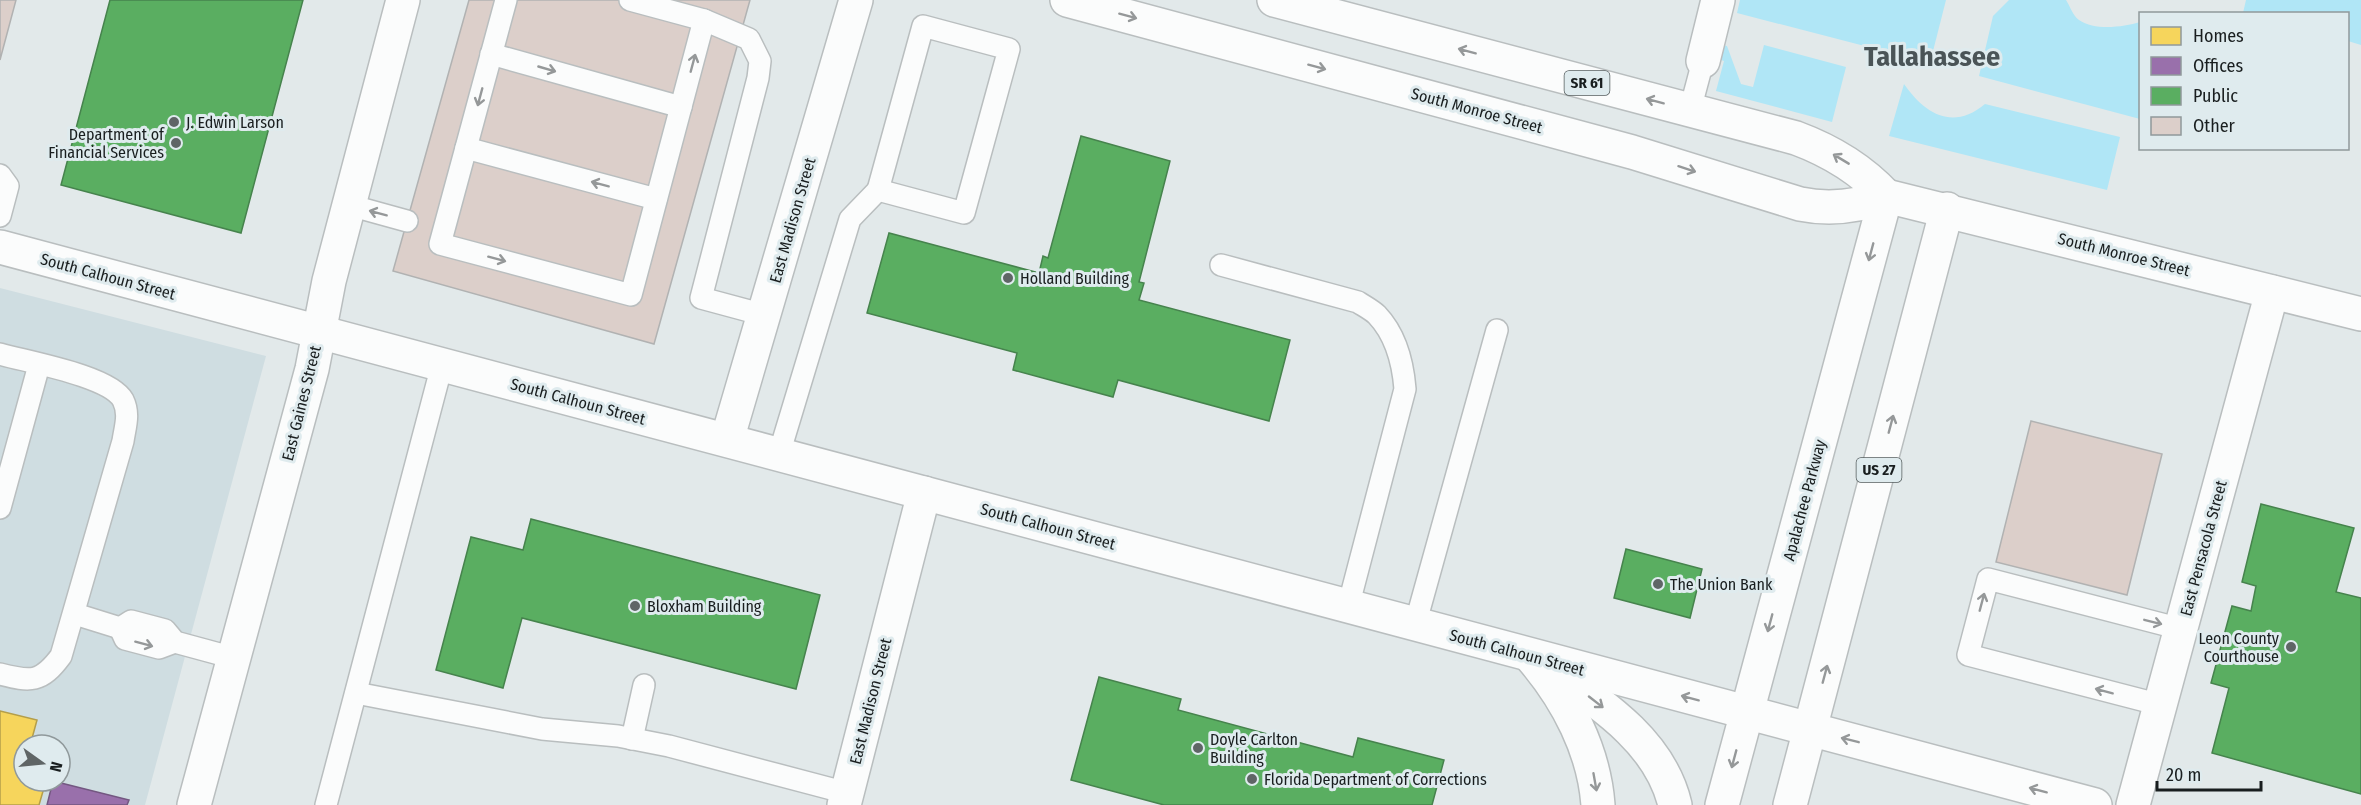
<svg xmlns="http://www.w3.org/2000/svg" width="2361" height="805" font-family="'Fira Sans Condensed',sans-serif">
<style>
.built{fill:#cfdde1;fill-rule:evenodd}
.green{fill:#b0e6f6}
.homes{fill:#f6d55c;stroke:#b49e4a;stroke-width:1.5}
.offices{fill:#9970ab;stroke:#735781;stroke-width:1.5}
.public{fill:#5aae61;stroke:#46834d;stroke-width:1.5}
.building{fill:#dccfca;stroke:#b1b2b2;stroke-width:1.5}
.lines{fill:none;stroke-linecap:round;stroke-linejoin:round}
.service-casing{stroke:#b9bebf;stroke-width:24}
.minor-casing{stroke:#b9bebf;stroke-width:36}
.tertiary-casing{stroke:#b9bebf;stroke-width:36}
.primary-casing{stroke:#b9bebf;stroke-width:36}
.service{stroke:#fbfcfc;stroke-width:21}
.minor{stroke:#fbfcfc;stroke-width:33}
.tertiary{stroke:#fbfcfc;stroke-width:33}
.primary{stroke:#fbfcfc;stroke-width:33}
.oneway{stroke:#959899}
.poi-dot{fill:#5f6566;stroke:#dfebee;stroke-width:2}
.labels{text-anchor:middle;stroke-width:6;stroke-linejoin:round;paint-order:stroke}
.shield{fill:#dfebee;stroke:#545c5d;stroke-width:1.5}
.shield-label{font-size:15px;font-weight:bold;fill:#191e1f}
.street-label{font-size:16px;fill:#191e1f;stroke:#dfebee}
.poi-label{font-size:16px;fill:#191e1f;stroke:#dfebee;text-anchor:start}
.town-label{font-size:28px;font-weight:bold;fill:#4a5457;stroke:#dfebee}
</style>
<rect width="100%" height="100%" fill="#e2e9ea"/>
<path class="built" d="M0,288L266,356L145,805H0ZM24,745H60V781H24Z"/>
<g class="green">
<polygon points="1740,0 1946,0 1930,63 1737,13"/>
<path d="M2009,0H2066C2070,6 2073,16 2079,20C2095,31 2123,27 2140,22V119L1979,76L1993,16Z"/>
<polygon points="2246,0 2361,0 2361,45 2348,41 2348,14 2243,13"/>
<polygon points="1722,45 1727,46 1741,84 1753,87 1764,45 1846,67 1832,122 1716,91 1724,61 1718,59"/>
<path d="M1904,84C1925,114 1953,131 1985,104L2120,137L2107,190L1889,136Z"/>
</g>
<polygon class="homes" points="0,711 37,720 31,742 38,745 24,745 24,781 46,781 39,805 0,805"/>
<polygon class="offices" points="53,781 129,800 127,805 47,805"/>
<g class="public">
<polygon points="110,0 303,0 241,233 61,185"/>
<polygon points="1081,136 1170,161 1139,282 1144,283 1139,300 1290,340 1269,421 1118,380 1113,397 1013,370 1017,353 867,313 889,233 1039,273 1043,256 1048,258"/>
<polygon points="2261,504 2354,528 2336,592 2361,598 2361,794 2212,753 2229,688 2211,683 2232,606 2251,611 2256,586 2242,582"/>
<polygon points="531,519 820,595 796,689 522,618 503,688 436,670 471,537 523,550"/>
<polygon points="1626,549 1702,569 1690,618 1614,598"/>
<polygon points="1099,677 1181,699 1178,710 1353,757 1358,738 1444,760 1432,805 1164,805 1071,780"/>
</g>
<g class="building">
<polygon points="0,0 16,0 0,60"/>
<polygon points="469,0 750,0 654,344 393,271"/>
<polygon points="2031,421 2162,454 2127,595 1996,562"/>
</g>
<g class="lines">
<g class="service-casing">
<g id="service">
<polyline points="506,0 440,244 631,295 704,20"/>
<polyline points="630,0 704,20 749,39 760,61 758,78 701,298 764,315"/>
<polygon points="923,26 1009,49 964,213 878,190"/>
<polyline points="491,54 681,107"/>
<polyline points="1690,110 1703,61"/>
<polyline points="466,148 656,199"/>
<polyline points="0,175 8,186 0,216"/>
<polyline points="349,205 407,221"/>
<path d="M1221,265L1358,302C1364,306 1372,310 1377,315C1396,335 1403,364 1405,389L1348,607"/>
<path d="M0,354C28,362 110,376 123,400C130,414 125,427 123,441L61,656C41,683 31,682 0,674"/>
<polyline points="779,454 850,219 878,190"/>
<polyline points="0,508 39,365"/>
<polyline points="75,614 120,628 131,621 165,630 175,642 234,658"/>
<polyline points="1415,625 1497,330"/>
<polyline points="120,628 125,639 159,648 175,642"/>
<polyline points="356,693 542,729 618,736 669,746 847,793"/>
<polyline points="2161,705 1968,655 1988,579 2181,629"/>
<polyline points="632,739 644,685"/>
<polyline points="326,805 442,365"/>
</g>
</g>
<g class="minor-casing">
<g id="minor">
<polyline points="1703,61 1718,0"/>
<polyline points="727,440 856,0"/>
<path d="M1532,658C1567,699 1594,750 1598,805"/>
<polyline points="2133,805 2272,292"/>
</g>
</g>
<g class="tertiary-casing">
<g id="tertiary">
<polyline points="0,247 2095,805"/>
<path d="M1550,669C1601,704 1660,741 1675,805"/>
<polyline points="194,805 312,369 329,281 403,0"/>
<polyline points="844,805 924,493"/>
</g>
</g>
<g class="primary-casing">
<g id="primary">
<path d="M1067,0L1632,152L1800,204C1830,210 1857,207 1886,196L2361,314"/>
<path d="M1274,0L1796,138C1831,151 1860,168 1886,196"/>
<polyline points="1722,805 1886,196"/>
<polyline points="1790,805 1947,209"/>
</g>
</g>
<use href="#service" class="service"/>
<use href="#minor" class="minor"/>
<use href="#tertiary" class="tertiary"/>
<use href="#primary" class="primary"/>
</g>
<defs><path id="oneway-shaft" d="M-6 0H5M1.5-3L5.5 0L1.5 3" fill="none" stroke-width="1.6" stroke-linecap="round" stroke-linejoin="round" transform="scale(1.5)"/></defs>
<g class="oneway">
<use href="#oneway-shaft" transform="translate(1128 16) rotate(15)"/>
<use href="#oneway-shaft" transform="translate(1467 51) rotate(-165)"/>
<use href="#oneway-shaft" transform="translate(693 63) rotate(-75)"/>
<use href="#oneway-shaft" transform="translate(1317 67) rotate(15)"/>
<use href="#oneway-shaft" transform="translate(547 69) rotate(16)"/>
<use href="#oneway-shaft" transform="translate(480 97) rotate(105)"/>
<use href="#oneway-shaft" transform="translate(1655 101) rotate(-165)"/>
<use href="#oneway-shaft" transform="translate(1841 159) rotate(-149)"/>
<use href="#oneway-shaft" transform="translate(1687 169) rotate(18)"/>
<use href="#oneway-shaft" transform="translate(600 184) rotate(-165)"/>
<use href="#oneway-shaft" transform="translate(378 213) rotate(-165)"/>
<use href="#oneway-shaft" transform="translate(1871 252) rotate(105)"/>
<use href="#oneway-shaft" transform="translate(497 259) rotate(15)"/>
<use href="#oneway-shaft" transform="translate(1891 424) rotate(-75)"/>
<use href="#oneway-shaft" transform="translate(1982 602) rotate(-75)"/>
<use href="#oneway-shaft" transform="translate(2153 622) rotate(14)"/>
<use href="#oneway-shaft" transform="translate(1770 623) rotate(105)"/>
<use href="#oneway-shaft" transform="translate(144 644) rotate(15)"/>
<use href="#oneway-shaft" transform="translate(1825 674) rotate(-75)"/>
<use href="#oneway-shaft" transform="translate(2104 691) rotate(-165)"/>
<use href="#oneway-shaft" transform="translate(1690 698) rotate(-165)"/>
<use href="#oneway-shaft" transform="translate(1596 702) rotate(38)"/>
<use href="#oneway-shaft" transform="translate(1850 740) rotate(-166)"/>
<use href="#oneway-shaft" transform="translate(1734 759) rotate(105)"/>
<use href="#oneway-shaft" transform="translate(1595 782) rotate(80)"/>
<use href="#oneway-shaft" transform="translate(2038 790) rotate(-165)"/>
</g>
<g class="poi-dot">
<circle cx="174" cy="122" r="6"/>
<circle cx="176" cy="143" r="6"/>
<circle cx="1008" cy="278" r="6"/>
<circle cx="1658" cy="584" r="6"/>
<circle cx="635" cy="606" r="6"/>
<circle cx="2291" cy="647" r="6"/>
<circle cx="1198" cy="748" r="6"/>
<circle cx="1252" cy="779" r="6"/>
</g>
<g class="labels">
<g class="shield">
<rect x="1564.5" y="71" width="45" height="24" rx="4.5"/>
<rect x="1856.5" y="458" width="45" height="24" rx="4.5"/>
</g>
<g class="shield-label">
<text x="1587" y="88">SR 61</text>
<text x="1879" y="475">US 27</text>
</g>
<g class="street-label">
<text transform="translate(1477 110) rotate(15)" y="6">South Monroe Street</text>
<text transform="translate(792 220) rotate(-74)" y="6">East Madison Street</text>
<text transform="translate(2124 254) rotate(14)" y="6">South Monroe Street</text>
<text transform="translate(108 276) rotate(15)" y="6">South Calhoun Street</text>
<text transform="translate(578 401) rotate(15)" y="6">South Calhoun Street</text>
<text transform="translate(301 403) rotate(-76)" y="6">East Gaines Street</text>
<text transform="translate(1804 500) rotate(-75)" y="6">Apalachee Parkway</text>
<text transform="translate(1048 526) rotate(15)" y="6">South Calhoun Street</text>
<text transform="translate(2203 548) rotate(-75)" y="6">East Pensacola Street</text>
<text transform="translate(1517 652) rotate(15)" y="6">South Calhoun Street</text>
<text transform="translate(870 701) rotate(-76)" y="6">East Madison Street</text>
</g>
<g class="poi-label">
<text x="186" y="128">J. Edwin Larson</text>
<text x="164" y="140" text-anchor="end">Department of<tspan x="164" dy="18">Financial Services</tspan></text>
<text x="1020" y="284">Holland Building</text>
<text x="1670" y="590">The Union Bank</text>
<text x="647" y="612">Bloxham Building</text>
<text x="2279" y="644" text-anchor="end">Leon County<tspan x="2279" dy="18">Courthouse</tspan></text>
<text x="1210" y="745">Doyle Carlton<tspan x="1210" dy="18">Building</tspan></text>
<text x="1264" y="785">Florida Department of Corrections</text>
</g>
<g class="town-label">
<text x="1932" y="66">Tallahassee</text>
</g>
</g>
<rect x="2139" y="12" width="210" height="138" fill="#dfebee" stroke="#90999b" stroke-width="1.5"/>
<rect x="2151" y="27" width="30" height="18" fill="#f6d55c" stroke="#90999b" stroke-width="1.5"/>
<text x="2193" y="42" font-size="18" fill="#191e1f">Homes</text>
<rect x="2151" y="57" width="30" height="18" fill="#9970ab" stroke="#90999b" stroke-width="1.5"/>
<text x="2193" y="72" font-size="18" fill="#191e1f">Offices</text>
<rect x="2151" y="87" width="30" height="18" fill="#5aae61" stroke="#90999b" stroke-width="1.5"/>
<text x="2193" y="102" font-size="18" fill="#191e1f">Public</text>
<rect x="2151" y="117" width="30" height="18" fill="#dccfca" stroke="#90999b" stroke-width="1.5"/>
<text x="2193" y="132" font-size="18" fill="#191e1f">Other</text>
<g transform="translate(42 763) rotate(105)"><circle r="28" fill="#dfebee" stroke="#90999b" stroke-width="1.5"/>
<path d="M0-4.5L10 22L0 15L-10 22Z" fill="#5f6566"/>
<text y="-9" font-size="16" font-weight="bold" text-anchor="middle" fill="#191e1f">N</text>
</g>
<path d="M2157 781v9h104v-9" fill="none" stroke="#191e1f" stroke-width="3"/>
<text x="2166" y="781" font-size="18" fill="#191e1f" stroke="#dfebee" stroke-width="4.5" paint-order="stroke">20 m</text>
</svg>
